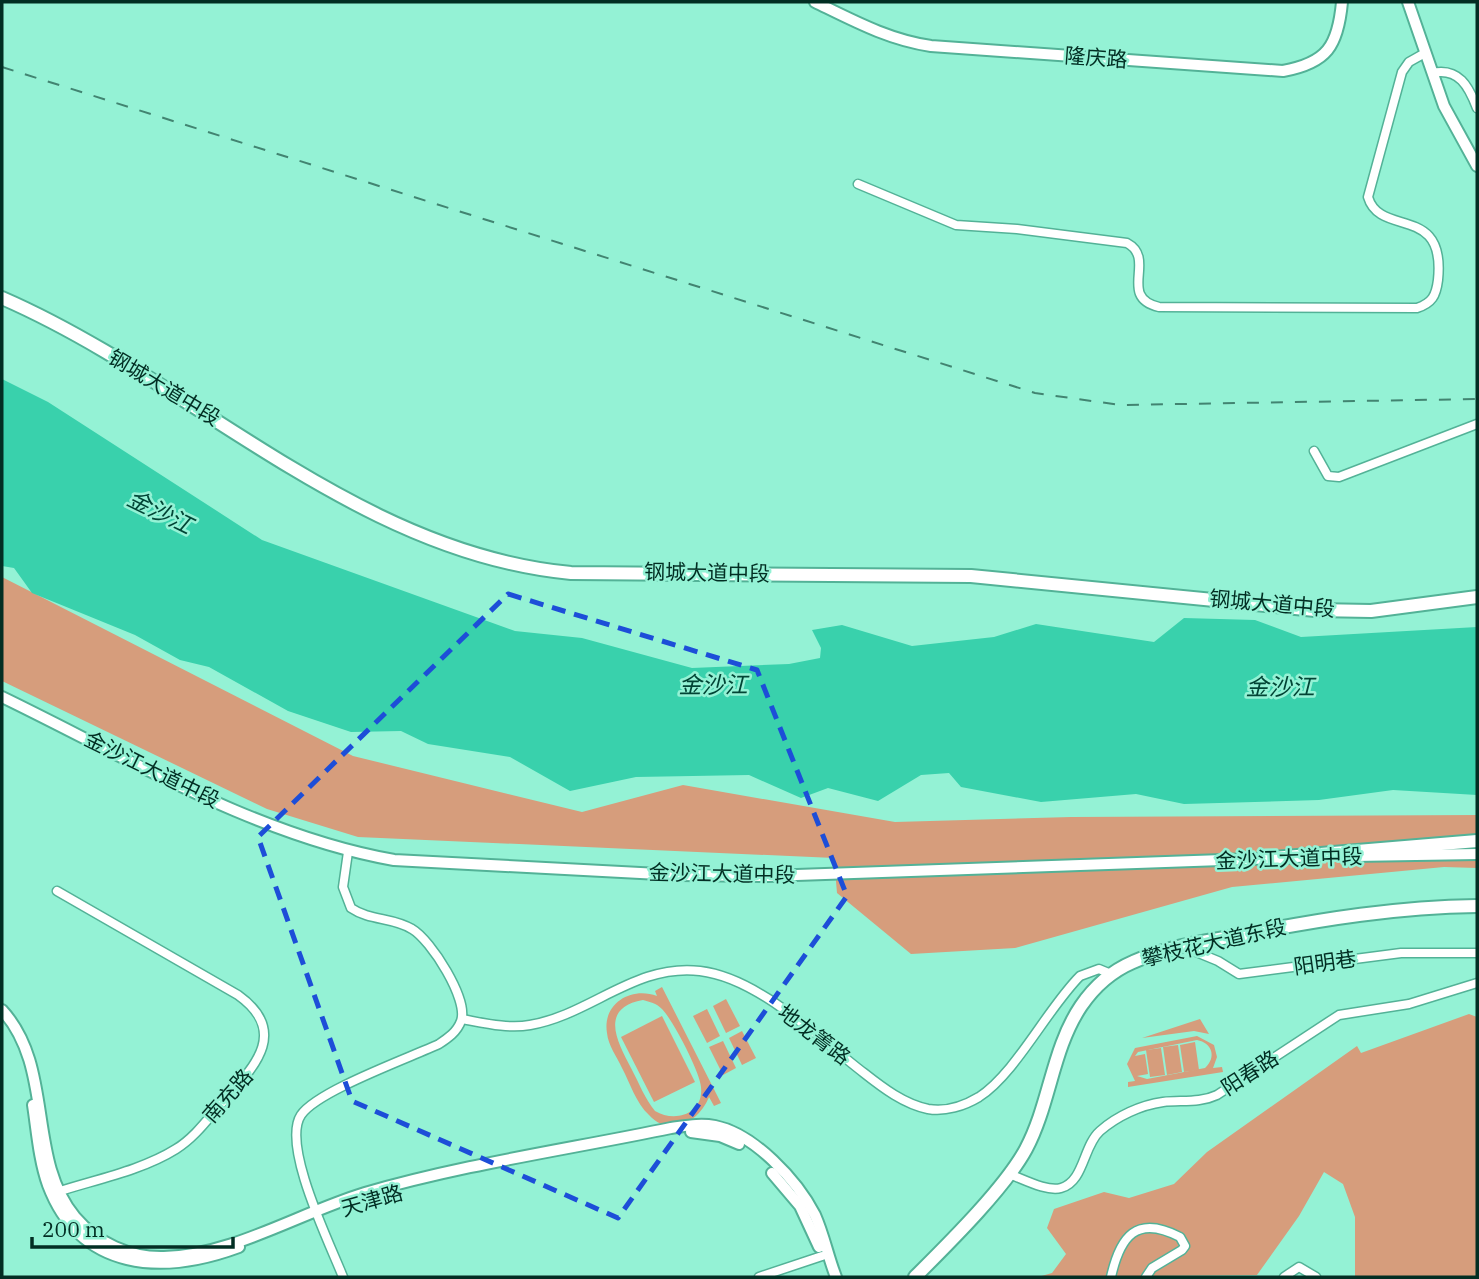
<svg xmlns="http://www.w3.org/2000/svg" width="1479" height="1279" font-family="'IBM Plex Serif','Noto Sans SC',serif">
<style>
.green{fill:#d69d7c;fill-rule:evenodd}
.water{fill:#39d1ac}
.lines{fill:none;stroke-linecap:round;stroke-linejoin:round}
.minor-casing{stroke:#53b297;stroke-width:11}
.major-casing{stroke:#53b297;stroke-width:14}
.highway-casing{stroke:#53b297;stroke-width:16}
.minor{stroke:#fff;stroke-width:8}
.major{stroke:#fff;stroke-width:10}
.highway{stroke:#fff;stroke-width:12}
.rail{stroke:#428471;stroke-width:2;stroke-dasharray:12 12;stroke-linecap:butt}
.marked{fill:none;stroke:#1d4ed8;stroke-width:5;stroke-dasharray:14 9;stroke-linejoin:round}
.labels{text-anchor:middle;stroke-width:5;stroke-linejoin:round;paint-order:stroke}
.street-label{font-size:21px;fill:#022e23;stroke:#94f2d5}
.water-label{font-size:23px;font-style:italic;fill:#014435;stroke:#94f2d5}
</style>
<rect width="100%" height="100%" fill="#94f2d5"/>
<g class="green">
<polygon points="2,577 353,756 582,812 683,785 895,822 1071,817 1477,815 1477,868 1444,867 1232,887 1015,948 911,954 837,893 834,858 358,837 267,809 2,681"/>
<path d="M662,987L721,1103L714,1106L709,1097C699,1122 670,1138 649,1115C636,1103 630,1083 622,1068C617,1057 608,1045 607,1033C602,1003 632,986 657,996L655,991ZM643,1000C650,1002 656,1003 662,1009C673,1020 700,1072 701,1087C704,1114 675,1123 655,1111C645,1099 639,1083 631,1068C618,1043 598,1008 643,1000Z"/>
<polygon points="726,999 740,1026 726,1033 713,1006"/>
<polygon points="707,1009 720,1036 707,1043 693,1016"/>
<polygon points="1469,1014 1477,1017 1477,1277 1355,1277 1355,1217 1343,1184 1324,1172 1299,1216 1257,1275 1038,1277 1052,1273 1066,1254 1047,1228 1054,1209 1104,1192 1129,1198 1174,1184 1207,1152 1357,1046 1361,1053"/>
<polygon points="662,1016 695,1082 654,1102 621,1037"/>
<polygon points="1200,1019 1209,1034 1194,1031 1142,1038"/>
<polygon points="742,1031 756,1058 742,1065 729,1038"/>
<path d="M1197,1036L1214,1045L1217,1057L1213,1068L1222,1067L1223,1072L1128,1087V1082L1135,1081L1127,1064L1135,1048ZM1197,1040C1212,1043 1217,1057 1205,1068L1147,1079L1137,1076L1148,1074L1145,1054L1135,1056L1138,1052Z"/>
<polygon points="723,1041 736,1068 723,1075 709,1047"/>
<polygon points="1195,1042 1199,1070 1184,1072 1180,1045"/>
<polygon points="1178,1045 1182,1072 1167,1075 1163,1047"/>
<polygon points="1161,1048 1165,1075 1150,1077 1146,1050"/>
</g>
<polygon class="water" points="2,379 48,402 262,540 515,631 582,638 692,668 789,664 820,658 821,648 812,630 842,625 912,646 994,637 1036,624 1154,642 1184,618 1255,620 1301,637 1477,627 1477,795 1393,790 1319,800 1184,804 1136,794 1041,802 961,787 949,773 921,775 878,801 828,788 801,798 749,775 636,777 570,791 510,757 428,744 401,731 351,732 288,711 209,667 180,660 135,635 32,593 14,568 2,566"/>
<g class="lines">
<g class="minor-casing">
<g id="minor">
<path d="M1432,73C1459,67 1469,87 1477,108"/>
<path d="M858,184L956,225L1017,229L1127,243C1157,259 1117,297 1159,307L1417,308C1432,303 1436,296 1438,280C1446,203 1380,238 1368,197L1402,72L1409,62L1425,53"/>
<polyline points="1314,451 1328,476 1339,477 1477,424"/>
<polyline points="1184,947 1218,961 1239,974 1401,953 1477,953"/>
<path d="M462,1019C484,1023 508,1029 530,1025C590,1015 636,963 700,971C759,978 818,1038 864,1073C883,1088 904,1104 928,1109C945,1112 964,1106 979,1097C1016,1073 1047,1009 1080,976L1099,969L1111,974"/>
<path d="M1009,1174C1023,1179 1047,1192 1061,1188C1084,1182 1083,1146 1100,1131C1117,1116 1141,1105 1163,1102C1182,1100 1200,1103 1217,1095L1339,1015L1409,1004L1477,983"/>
<path d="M54,1193C93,1180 141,1171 176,1149C194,1138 207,1120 221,1104C252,1069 291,1033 238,995L57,891"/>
<path d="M343,1277C330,1244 281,1145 301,1115C317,1091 409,1058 439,1044C448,1038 457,1032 461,1021C469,1000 431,940 412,929C393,917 370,921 351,908L343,887L348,852"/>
<polyline points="759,1277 822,1256"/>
<path d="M1111,1277C1120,1237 1136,1214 1180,1237L1185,1246L1182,1250L1152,1268L1146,1277"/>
<polyline points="1284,1277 1299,1267 1316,1277"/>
</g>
</g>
<g class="major-casing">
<g id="major">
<path d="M815,2C854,21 889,40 931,46L1283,71C1327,63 1338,46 1342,2"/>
<polyline points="1408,2 1444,106 1477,166"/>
<path d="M2,697C126,757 257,836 394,860L678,875L768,876L1278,858"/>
<polyline points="1354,856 1477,854"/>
<path d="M2,1010C55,1068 26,1158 75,1217C97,1243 130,1258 164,1257C233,1255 299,1213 365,1193C465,1164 570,1149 671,1128C686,1126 700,1123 715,1126C754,1134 797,1180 815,1215C824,1235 828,1257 836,1277"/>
<path d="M33,1105C37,1131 39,1160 48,1185C81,1272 163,1275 239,1247"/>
<polyline points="691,1132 720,1136 739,1144"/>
<polyline points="772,1173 800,1206 819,1247"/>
</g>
</g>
<g class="highway-casing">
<g id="highway">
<path d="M2,298C193,381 355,553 571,573L971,576L1315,610L1371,611L1477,597"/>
<polyline points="1273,858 1477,841"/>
<path d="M915,1277C947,1245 1005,1188 1026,1149C1050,1104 1052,1049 1081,1006C1094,987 1112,971 1133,962C1168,946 1208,941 1246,934C1323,919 1398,907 1477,906"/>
</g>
</g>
<use href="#minor" class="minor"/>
<use href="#major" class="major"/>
<use href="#highway" class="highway"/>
<polyline class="rail" points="2,67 1035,393 1120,405 1477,399"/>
</g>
<path class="marked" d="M508,594L757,670L847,896L618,1218L352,1101L258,837Z"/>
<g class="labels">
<g class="street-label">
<text transform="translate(1096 58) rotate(4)" y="7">隆庆路</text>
<text transform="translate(164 388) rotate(31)" y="7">钢城大道中段</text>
<text transform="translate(707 573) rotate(1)" y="7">钢城大道中段</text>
<text transform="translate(1272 604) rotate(5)" y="7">钢城大道中段</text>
<text transform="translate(152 770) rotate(26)" y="7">金沙江大道中段</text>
<text transform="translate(1289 859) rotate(-2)" y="7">金沙江大道中段</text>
<text transform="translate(722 874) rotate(1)" y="7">金沙江大道中段</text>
<text transform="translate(1214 943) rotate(-13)" y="7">攀枝花大道东段</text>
<text transform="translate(1325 963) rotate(-8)" y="7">阳明巷</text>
<text transform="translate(814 1035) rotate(37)" y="7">地龙箐路</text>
<text transform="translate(1250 1073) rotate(-33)" y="7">阳春路</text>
<text transform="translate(228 1096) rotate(-49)" y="7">南充路</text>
<text transform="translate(372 1201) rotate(-16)" y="7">天津路</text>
</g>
<g class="water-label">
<text transform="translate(160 512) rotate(26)" y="8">金沙江</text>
<text x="713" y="693">金沙江</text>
<text x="1280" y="695">金沙江</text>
</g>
</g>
<rect width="1479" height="1279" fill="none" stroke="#022e23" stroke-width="7"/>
<path d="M32 1237v10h201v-10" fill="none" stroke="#022e23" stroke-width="3.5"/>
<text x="42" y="1237" font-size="21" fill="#022e23" stroke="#94f2d5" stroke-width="5" paint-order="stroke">200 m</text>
</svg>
